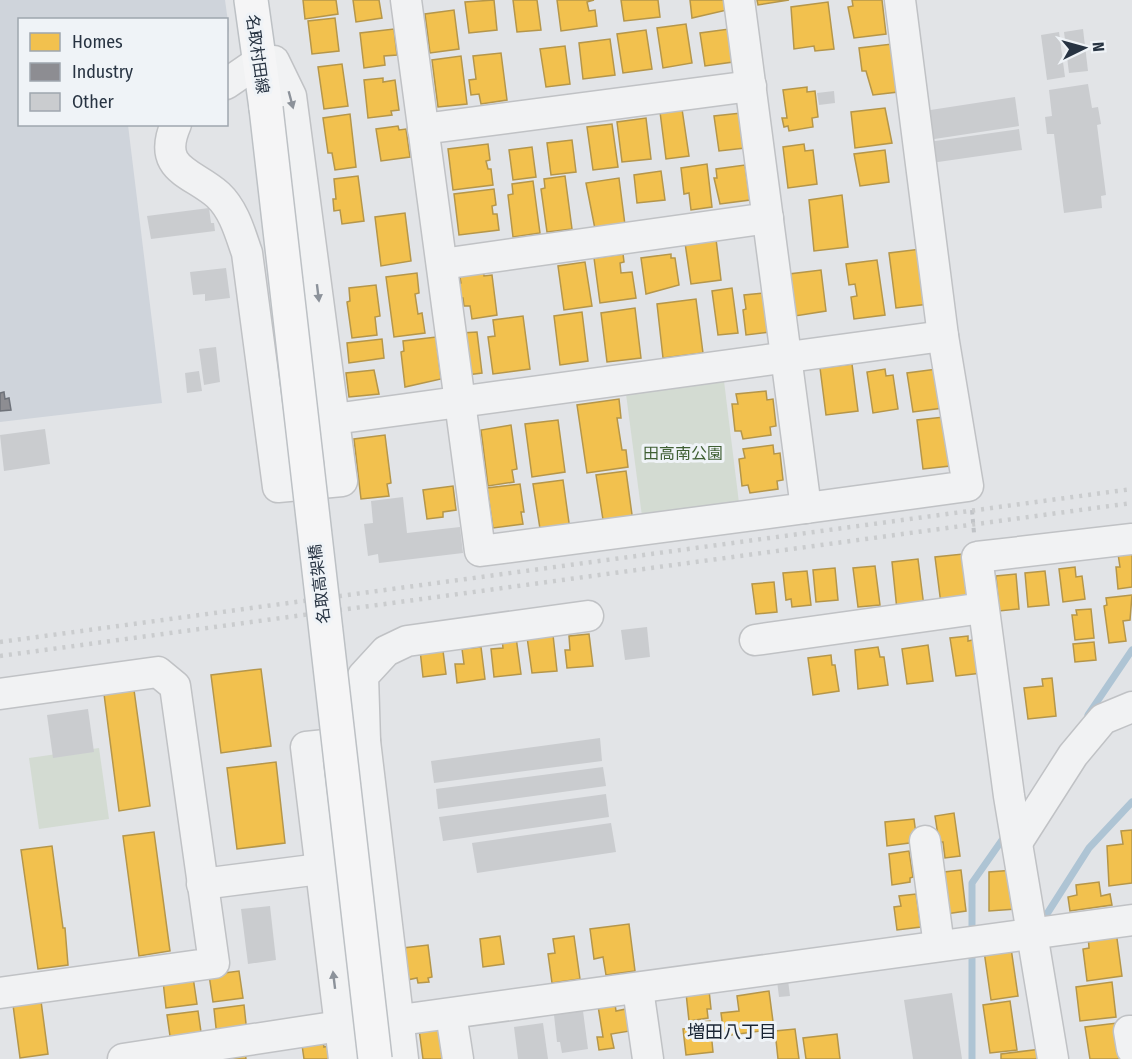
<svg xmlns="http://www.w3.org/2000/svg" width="1132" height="1059" font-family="'Fira Sans Condensed','Noto Sans JP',sans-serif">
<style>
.built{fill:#cfd4db}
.green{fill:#d3dbd2}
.homes{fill:#f2c14e;stroke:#b5964a;stroke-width:1.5}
.industry{fill:#8d8d92;stroke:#6e727a;stroke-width:1.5}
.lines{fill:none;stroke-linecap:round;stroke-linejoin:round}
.stream{stroke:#aec4d4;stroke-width:7}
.building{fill:#cacccf}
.minor-casing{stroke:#c0c2c5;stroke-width:33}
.major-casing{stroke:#bdc1c5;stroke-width:36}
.path{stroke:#c0c3c7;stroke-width:4;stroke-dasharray:4.5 4.5;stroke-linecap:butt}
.minor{stroke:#f1f2f3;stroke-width:30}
.major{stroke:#f5f5f6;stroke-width:33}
.rail{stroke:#caccce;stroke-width:4.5;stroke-dasharray:3 6;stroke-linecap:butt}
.major-bridge-casing{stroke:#bdc1c5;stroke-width:36;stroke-linecap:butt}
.major-bridge{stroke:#f5f5f6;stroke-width:33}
.oneway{fill:#8c929a}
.labels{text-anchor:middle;stroke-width:6;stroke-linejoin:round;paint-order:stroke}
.street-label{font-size:16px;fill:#273342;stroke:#eff3f7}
.park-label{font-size:16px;fill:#3f5f33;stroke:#eff3f7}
.neighbourhood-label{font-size:18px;fill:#192433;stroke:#eff3f7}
</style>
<rect width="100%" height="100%" fill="#e2e4e7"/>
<polygon class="built" points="0,0 225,0 229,29 227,38 226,20 20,20 20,124 128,125 162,403 0,422"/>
<g class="green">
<polygon points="724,381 740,511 643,524 626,394"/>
<polygon points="99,748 109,819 39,829 29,758"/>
</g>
<g class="homes">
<polygon points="303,0 336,0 338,14 305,19"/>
<polygon points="353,0 379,0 382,18 356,22"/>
<polygon points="494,0 497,30 469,33 465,2"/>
<polygon points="513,0 537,0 541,30 517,32"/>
<polygon points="557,0 594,0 587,2 589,11 595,10 597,26 561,31"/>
<polygon points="621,0 658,0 660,17 624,21"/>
<polygon points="690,0 726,0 727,10 692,18"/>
<polygon points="757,0 789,0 758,5"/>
<polygon points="852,0 882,0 886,34 854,38 848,7 853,6"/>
<polygon points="828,2 834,49 815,51 814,46 794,49 791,7"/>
<polygon points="454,10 459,49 430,53 425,14"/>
<polygon points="335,18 339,51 312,54 308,21"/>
<polygon points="686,24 692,63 663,68 657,28"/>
<polygon points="394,29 397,55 384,56 385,65 364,68 360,33"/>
<polygon points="729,29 733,62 705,66 700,33"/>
<polygon points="646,30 652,69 623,73 617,34"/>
<polygon points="610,39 615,75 583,79 579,43"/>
<polygon points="892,44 898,92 873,95 866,71 862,71 859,48"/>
<polygon points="565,46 570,84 546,87 540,49"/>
<polygon points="501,53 507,100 481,104 479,94 471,95 469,80 476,79 473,56"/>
<polygon points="461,56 467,104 438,107 432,60"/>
<polygon points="342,64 348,106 324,109 318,67"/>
<polygon points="383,78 383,82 395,80 399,110 391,111 392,115 368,118 364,80"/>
<polygon points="807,87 807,92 815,91 818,117 812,118 813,127 789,131 788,126 784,127 782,118 787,118 783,90"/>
<polygon points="885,108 892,143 855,148 851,112"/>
<polygon points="682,109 689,156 666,159 660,112"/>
<polygon points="741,113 745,148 719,151 714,116"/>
<polygon points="350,114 356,167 335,170 332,153 328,153 323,118"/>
<polygon points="646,118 651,159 622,162 617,122"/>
<polygon points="612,124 618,167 593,170 587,127"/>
<polygon points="398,126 399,130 406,129 410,157 381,161 376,129"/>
<polygon points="572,140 576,172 551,175 547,143"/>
<polygon points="488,144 490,160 486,161 488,169 491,169 493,185 453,190 448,149"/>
<polygon points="804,144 805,151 813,150 817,184 788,188 783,147"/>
<polygon points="532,147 536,177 513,180 509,150"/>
<polygon points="885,150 889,182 860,186 854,154"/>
<polygon points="707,164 712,207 691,210 689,193 684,194 681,168"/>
<polygon points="745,165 750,200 720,204 714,178 717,178 716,169"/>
<polygon points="661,171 665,200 637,203 634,175"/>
<polygon points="358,176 364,221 342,224 340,210 334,211 333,199 336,199 334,179"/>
<polygon points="565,176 572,229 547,232 541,189 545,188 544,179"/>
<polygon points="619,178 625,225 595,229 586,183"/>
<polygon points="533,181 540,233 513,237 508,195 513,194 512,184"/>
<polygon points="494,189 496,205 492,206 493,214 497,214 499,230 459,235 454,194"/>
<polygon points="842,195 848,247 814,251 809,200"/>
<polygon points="405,213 411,261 381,266 375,217"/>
<polygon points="716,239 721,280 691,284 685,243"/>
<polygon points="921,249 929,304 896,308 889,253"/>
<polygon points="623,254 624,262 620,263 621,273 632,272 636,298 600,303 594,258"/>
<polygon points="671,254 671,258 675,258 679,285 646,294 641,258"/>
<polygon points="877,260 885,315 854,319 851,297 857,296 855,284 849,285 846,264"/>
<polygon points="585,262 592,306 564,310 558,266"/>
<polygon points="483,269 484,276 492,275 497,315 472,319 470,306 464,306 463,298 459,298 457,284 461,283 459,272"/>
<polygon points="821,270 826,311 795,316 789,274"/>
<polygon points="417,273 419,293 415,294 418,314 422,313 425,333 394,337 386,277"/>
<polygon points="376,285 380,316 375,317 377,335 352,338 347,302 350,301 349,288"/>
<polygon points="732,288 738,333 718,335 712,291"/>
<polygon points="765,293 770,332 746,335 743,310 746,309 744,295"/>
<polygon points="696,299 703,353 663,358 657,304"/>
<polygon points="635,308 641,358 607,362 601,313"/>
<polygon points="582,312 588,361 560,365 554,316"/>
<polygon points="523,316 530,369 493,374 488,337 495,336 493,320"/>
<polygon points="477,332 482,373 467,375 461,333"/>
<polygon points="436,337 441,379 405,387 401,352 404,351 403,341"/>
<polygon points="382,339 384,358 349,363 347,343"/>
<polygon points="852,364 858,411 826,415 820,368"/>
<polygon points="885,369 886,376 893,375 898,409 873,413 867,372"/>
<polygon points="937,369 943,408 913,412 907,373"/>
<polygon points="374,370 379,394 349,397 346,373"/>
<polygon points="766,391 767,400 773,399 776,426 770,427 771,435 743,439 741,431 735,431 732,404 738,404 736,394"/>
<polygon points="619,399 621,418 617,418 622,450 626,450 628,467 587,473 577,405"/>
<polygon points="944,417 950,466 923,469 917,420"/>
<polygon points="558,420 565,472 532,477 525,424"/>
<polygon points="511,425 517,469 512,470 514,482 488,486 481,430"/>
<polygon points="385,435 391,483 387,484 389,496 361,499 354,439"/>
<polygon points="773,445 774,454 780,453 783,480 777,481 778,489 750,493 748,485 742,486 739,459 745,458 743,449"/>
<polygon points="626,471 633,522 604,526 596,475"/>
<polygon points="563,480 570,530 541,535 533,484"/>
<polygon points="520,484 524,512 521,512 523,524 493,528 487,488"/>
<polygon points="453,486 456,510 443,512 443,517 427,519 423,490"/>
<polygon points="1132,552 1132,587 1118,589 1116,567 1120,567 1118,554"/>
<polygon points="963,554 969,601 941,604 935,557"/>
<polygon points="918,559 924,607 897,610 892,562"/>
<polygon points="875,566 880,605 858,607 853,568"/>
<polygon points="1075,567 1076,577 1082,576 1085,599 1063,602 1059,569"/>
<polygon points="835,568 838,600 816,602 813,570"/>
<polygon points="807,571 811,605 792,607 791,599 786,600 783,573"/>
<polygon points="1045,571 1049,605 1028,607 1025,573"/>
<polygon points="1016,574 1019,609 999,611 996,576"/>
<polygon points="774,582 777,612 756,614 752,584"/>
<polygon points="1132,595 1130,620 1123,621 1126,641 1109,643 1104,606 1107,605 1106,598"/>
<polygon points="1091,609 1094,638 1075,640 1072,615 1077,615 1076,610"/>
<polygon points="589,634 593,666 567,668 565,650 570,650 569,636"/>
<polygon points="553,635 557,671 532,673 527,637"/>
<polygon points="968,636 968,641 977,639 982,673 956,676 950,638"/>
<polygon points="516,637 521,674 494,677 491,649 503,648 502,639"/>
<polygon points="1094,642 1096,660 1075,662 1073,644"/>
<polygon points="928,645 933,681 907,684 902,649"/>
<polygon points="481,647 485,679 457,683 455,664 464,664 462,649"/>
<polygon points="878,647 880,657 884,657 888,685 858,689 855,650"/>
<polygon points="437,648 438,652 443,651 446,674 423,677 420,650"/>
<polygon points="831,655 832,665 835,665 839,691 813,695 808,658"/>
<polygon points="261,669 271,746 221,753 211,675"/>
<polygon points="1052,678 1056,716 1028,719 1024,688 1043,686 1042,679"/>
<polygon points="134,690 150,806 119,811 104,694"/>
<polygon points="276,762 285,843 237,849 227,768"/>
<polygon points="954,813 960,856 945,858 943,842 939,842 935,816"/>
<polygon points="914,819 917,842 887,846 885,822"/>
<polygon points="1132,830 1132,883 1109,886 1107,846 1123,844 1121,831"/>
<polygon points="154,832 170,951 139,956 123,836"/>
<polygon points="52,846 63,928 65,928 68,965 38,969 21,850"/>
<polygon points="909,851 913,877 910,878 910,882 892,885 889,854"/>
<polygon points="961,870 966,911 946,914 944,872"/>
<polygon points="1014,870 1016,909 989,911 989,872"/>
<polygon points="1099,882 1101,896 1110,894 1112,905 1070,911 1068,897 1077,895 1076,885"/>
<polygon points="916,894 921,927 897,930 894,907 901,906 899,896"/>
<polygon points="629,924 635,971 606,975 603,957 594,959 590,929"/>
<polygon points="1116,931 1122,976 1087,981 1083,949 1089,948 1088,935"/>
<polygon points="500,936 504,964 483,967 480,939"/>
<polygon points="574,936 580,979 552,983 548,954 555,953 553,939"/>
<polygon points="428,945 432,977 428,978 429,982 418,983 417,978 407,980 403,948"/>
<polygon points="1011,948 1018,996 991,1000 984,951"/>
<polygon points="239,971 243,998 213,1002 209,975"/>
<polygon points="193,977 197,1004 166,1008 163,981"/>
<polygon points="1112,982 1116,1017 1080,1021 1076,987"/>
<polygon points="709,990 711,1009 707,1009 708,1018 689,1021 686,993"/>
<polygon points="769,991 774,1029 724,1036 721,1013 739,1011 737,996"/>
<polygon points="41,1001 48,1054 20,1058 13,1005"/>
<polygon points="1010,1001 1017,1050 990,1053 983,1005"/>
<polygon points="615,1004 616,1011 626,1009 630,1031 611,1034 614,1048 599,1050 597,1037 603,1037 598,1006"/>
<polygon points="244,1005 247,1033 217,1037 214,1009"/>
<polygon points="198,1011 202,1039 171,1043 167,1015"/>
<polygon points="710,1021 713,1052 686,1055 683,1029 692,1028 692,1023"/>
<polygon points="1117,1023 1122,1059 1090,1059 1085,1027"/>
<polygon points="441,1026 445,1059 423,1059 419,1029"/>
<polygon points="795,1029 799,1059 778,1059 775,1031"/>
<polygon points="837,1034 840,1059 806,1059 803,1038"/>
<polygon points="323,1042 324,1047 328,1046 333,1059 304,1059 302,1045"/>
<polygon points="1041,1049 1043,1059 1001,1059 1001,1054"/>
<polygon points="245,1052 246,1059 211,1059"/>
</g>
<polygon class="industry" points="4,392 5,399 9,398 11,410 0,411 0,393"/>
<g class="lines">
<g class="stream">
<polyline points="1088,715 1132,650"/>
<polyline points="1045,917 1089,848 1132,802"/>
<polyline points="972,934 972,883 1007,833"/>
<polyline points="972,948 972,1059"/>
</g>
</g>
<g class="building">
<polygon points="1083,29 1088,71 1069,73 1064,32"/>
<polygon points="1059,32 1065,77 1047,80 1041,35"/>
<polygon points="1088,84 1092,108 1098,107 1101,124 1097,125 1106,195 1101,196 1102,208 1064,213 1054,134 1047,134 1045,117 1052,116 1049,90"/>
<polygon points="834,91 835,103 819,105 817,93"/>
<polygon points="1015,97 1019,126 928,140 924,111"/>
<polygon points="1019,129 1022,150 931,163 928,142"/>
<polygon points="209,208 211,223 214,223 215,231 151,239 147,216"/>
<polygon points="226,268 230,298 205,301 205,294 193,295 190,272"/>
<polygon points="216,347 220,382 204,385 199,349"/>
<polygon points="199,371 202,391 187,393 185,373"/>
<polygon points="45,429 50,464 4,471 0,435"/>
<polygon points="403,497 407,533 460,527 463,553 379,563 378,554 368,556 364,524 373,523 371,501"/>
<polygon points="647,627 650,657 625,660 621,630"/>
<polygon points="88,709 94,752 53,758 47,715"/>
<polygon points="600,738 602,761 434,783 431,761"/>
<polygon points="603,767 606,786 438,809 436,789"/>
<polygon points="606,794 609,817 443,841 439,817"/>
<polygon points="611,823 616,852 477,873 472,843"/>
<polygon points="270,906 276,960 248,964 241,909"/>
<polygon points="788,980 790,996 779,997 777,981"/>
<polygon points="952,993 962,1059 913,1059 904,1000"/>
<polygon points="583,1011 588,1049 562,1053 560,1042 557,1042 554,1015"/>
<polygon points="543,1023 548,1059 518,1059 514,1027"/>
</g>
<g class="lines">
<g class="minor-casing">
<g id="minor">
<polyline points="406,0 480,551 806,508 739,0"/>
<path d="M176,124C156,170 192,172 218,195C234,210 240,233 247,253L278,487L342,481L291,96L274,61L258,62L226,84"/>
<polyline points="423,129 751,86"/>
<polyline points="442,264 768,218"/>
<polyline points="334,419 943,336"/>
<polyline points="806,508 968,486 943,336 900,0"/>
<polyline points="755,640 983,608"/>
<polyline points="0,694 158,672 175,686 214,963 0,993"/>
<polyline points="365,741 363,676 386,651 407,641 588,616"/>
<polyline points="925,841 939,946"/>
<polyline points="1018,841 1073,755 1103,719 1132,707"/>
<polyline points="202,884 320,869"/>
<polyline points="638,989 648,1059"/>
<polyline points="451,1014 458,1059"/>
<polyline points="400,1020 1132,920"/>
<polyline points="1132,1031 1129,1031 1132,1049"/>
<polyline points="123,1059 340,1026"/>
<polyline points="344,1059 306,747 365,741 403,1059"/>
<polyline points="1053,1059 1009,796 977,557 1132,539"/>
</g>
</g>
<g class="major-casing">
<polyline id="major" points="251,0 266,108"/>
</g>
<polyline class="path" points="972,510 974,533"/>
<use href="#minor" class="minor"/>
<use href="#major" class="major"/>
<g class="rail">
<polyline points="0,642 1132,489"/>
<polyline points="0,656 1132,503"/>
</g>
<g class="major-bridge-casing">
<polyline id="major-bridge" points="266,108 375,1059"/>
</g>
<use href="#major-bridge" class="major-bridge"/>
</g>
<defs><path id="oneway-solid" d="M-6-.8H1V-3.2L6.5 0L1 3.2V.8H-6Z" transform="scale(1.5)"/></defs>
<g class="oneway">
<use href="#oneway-solid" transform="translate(291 100) rotate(75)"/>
<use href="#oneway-solid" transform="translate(318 293) rotate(83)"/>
<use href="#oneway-solid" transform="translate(334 980) rotate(-97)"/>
</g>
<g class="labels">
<g class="street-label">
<text transform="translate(258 54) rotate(82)" y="6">名取村田線</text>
<text transform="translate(319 584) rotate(-97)" y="6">名取高架橋</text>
</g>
<g class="park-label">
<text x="683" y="459">田高南公園</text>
</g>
<g class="neighbourhood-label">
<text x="732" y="1038">増田八丁目</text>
</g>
</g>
<rect x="18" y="18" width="210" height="108" fill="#eff3f7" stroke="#9fa6af" stroke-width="1.5"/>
<rect x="30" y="33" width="30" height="18" fill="#f2c14e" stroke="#9fa6af" stroke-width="1.5"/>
<text x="72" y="48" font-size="18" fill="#273342">Homes</text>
<rect x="30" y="63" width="30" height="18" fill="#8d8d92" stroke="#9fa6af" stroke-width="1.5"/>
<text x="72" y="78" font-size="18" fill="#273342">Industry</text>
<rect x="30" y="93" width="30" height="18" fill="#cacccf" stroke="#9fa6af" stroke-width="1.5"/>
<text x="72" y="108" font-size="18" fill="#273342">Other</text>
<g transform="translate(1084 48) rotate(85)" stroke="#eff3f7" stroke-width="4.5" paint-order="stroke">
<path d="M0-4.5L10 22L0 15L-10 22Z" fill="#273342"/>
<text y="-9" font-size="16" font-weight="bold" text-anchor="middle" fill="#273342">N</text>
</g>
</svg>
